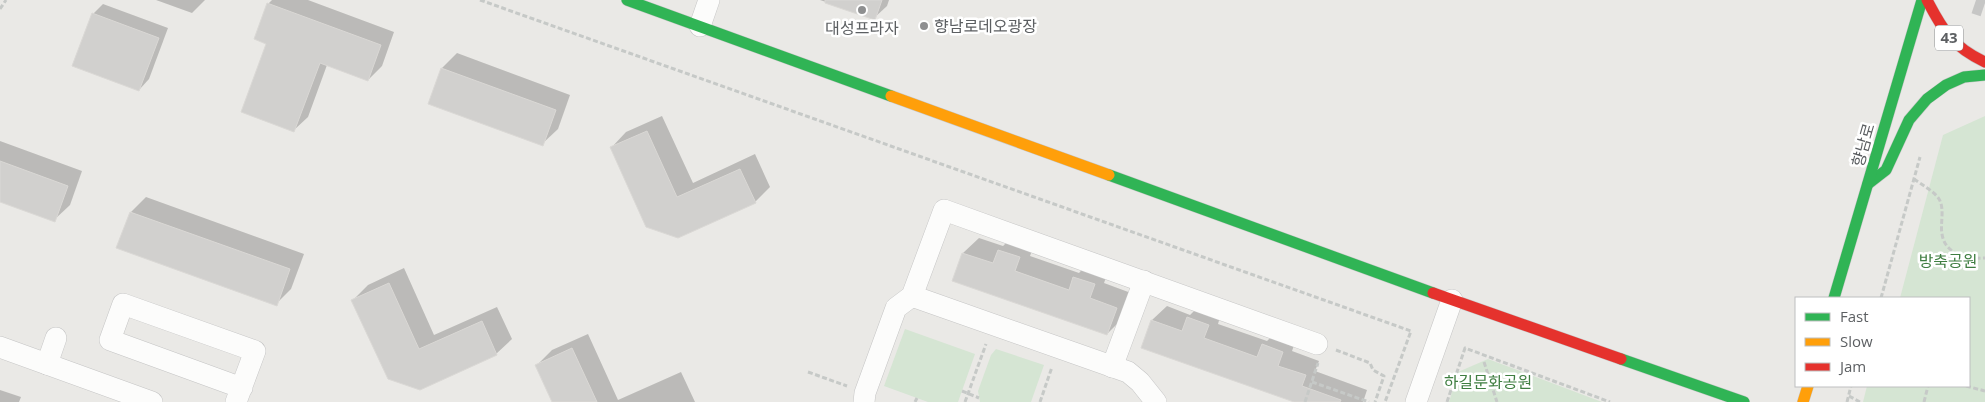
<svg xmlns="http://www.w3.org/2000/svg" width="1985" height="402" font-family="'Open Sans','Noto Sans KR',sans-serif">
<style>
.green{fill:#d5e5d3}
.shadow{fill:#0003}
.building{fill:#d1d0ce;stroke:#dad8d5}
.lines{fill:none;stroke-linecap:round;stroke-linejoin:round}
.highway-tunnel{stroke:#c6c6c5;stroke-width:28;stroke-dasharray:28 14;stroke-linecap:butt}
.street-casing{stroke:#c5c5c5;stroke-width:22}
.fast-casing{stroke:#c7c7c7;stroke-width:12}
.slow-casing{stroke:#c7c7c7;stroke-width:12}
.jam-casing{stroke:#c7c7c7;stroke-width:12}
.path{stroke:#c6c9c7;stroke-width:3;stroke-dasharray:5 2.5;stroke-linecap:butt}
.street{stroke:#fcfcfb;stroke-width:21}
.fast{stroke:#30b455;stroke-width:11}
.slow{stroke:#ff9f0a;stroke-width:11}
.jam{stroke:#e5322d;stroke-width:11}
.poi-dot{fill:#8e8f90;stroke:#fff;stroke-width:2}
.labels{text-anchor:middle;stroke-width:5;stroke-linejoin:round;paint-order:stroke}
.shield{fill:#fff;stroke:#8d8f91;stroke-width:1}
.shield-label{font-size:15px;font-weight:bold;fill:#5c5f62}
.poi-label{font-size:16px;fill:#5c5f62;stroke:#fff;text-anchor:start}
.street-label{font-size:16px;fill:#5c5f62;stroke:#fff}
.park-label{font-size:16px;fill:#3f7e41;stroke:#fff}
</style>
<rect width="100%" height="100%" fill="#eae9e6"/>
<g class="green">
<polygon points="1985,116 1985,402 1863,402 1867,386 1969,386 1969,298 1900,298 1943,135"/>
<polygon points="905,329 975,354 958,402 928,402 884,386"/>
<polygon points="996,349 1044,365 1031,402 980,402 978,391 991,355"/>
<polygon points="1488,359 1602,402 1449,402 1458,372"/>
</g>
<g class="shadow">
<polygon points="156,0 205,0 192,13"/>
<polygon points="272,0 308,0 394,32 382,66 368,80 327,65 308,117 294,130 268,43 268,4"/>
<polygon points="820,0 889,0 887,6 874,18"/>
<polygon points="103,4 168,28 149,79 139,90 93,14"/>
<polygon points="457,53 570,95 558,129 542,144 442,68"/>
<polygon points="662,116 693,183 755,154 770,187 755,202 678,237 611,148 626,132"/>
<polygon points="0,141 82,171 70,205 54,220 0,201"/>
<polygon points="146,197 304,254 291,289 276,304 131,212"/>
<polygon points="1014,235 1035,242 1030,256 1079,273 1089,262 1109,269 1104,283 1131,293 1122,319 1107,334 954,280 963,253 979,238 1003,246"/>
<polygon points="404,268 434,335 497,307 512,339 496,354 420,389 353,300 368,285"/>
<polygon points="1202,303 1222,310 1218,324 1267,341 1277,331 1297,337 1292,351 1319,361 1315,371 1367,390 1363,402 1297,402 1143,347 1152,320 1167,306 1190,315"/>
<polygon points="588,334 618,400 681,372 695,402 553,402 537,365 552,350"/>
<polygon points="0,390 21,397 19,402 0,402"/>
</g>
<g class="building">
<polygon points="825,0 882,0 875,20 825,3"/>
<polygon points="267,3 381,45 368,81 320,63 294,132 241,112 266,44 254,39"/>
<polygon points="92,13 159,38 139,91 72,66"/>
<polygon points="441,68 556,110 543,146 428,104"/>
<polygon points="647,131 677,197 740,169 756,203 678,238 646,227 610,147"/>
<polygon points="0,161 68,186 55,222 0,202"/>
<polygon points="130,212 290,269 277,306 116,248"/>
<polygon points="998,250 1020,257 1015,271 1069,290 1073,277 1095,284 1090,298 1117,308 1107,335 952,281 962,253 993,263"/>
<polygon points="389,283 419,349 482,321 497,355 420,390 388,379 351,300"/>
<polygon points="1187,317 1209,325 1204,338 1257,357 1262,344 1283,352 1278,366 1306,375 1302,386 1341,400 1340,402 1294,402 1141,348 1151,320 1182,331"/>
<polygon points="572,348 597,402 552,402 535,365"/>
</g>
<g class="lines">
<polyline class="highway-tunnel" points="1976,0 1985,3"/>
<g class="street-casing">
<g id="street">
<polyline points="700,26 709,0"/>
<polyline points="912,296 1128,372 1140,382 1156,402"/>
<polyline points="0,347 152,402"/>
<polyline points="47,364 56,338"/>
<polyline points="1112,367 1144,281"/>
<polyline points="236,402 255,351 123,304 110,340 242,388"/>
<polyline points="864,402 865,393 896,308 912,296 944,210 1317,344"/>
<polyline points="1416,402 1452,300"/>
</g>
</g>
<g class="fast-casing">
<g id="fast">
<polyline points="627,0 891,96"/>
<polyline points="1109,175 1433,293"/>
<polyline points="1868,184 1886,170 1909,120 1927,99 1946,85 1964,77 1985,75"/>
<polyline points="1834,298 1922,0"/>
<polyline points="1621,359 1744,402"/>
</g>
</g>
<g class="slow-casing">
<g id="slow">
<polyline points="891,96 1109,175"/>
<polyline points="1803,402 1808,386"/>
</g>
</g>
<g class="jam-casing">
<g id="jam">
<path d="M1927,0C1943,31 1953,47 1985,62"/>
<polyline points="1433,293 1621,359"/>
</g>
</g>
<g class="path">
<polyline points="480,0 1411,331 1385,402"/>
<polyline points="0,9 6,0"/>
<path d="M1914,179C1922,185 1934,191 1939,199C1945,209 1940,223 1942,234C1945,255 1968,259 1985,258"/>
<polyline points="1881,298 1920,157"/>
<polyline points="1336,350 1370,363 1373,370 1384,376 1375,402"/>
<polyline points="1484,362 1497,402"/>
<polyline points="808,372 847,386"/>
<polyline points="1312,382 1369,402"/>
<polyline points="1966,386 1985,391"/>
<polyline points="962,391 979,398"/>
<polyline points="1849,396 1860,402"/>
<polyline points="915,402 917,398"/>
<polyline points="965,402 986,344"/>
<polyline points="1040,402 1052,367"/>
<polyline points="1305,402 1318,363"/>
<polyline points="1447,402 1465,348 1610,402"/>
<polyline points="1847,402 1851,386"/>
<polyline points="1924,402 1928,386"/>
</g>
<use href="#street" class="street"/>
<use href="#fast" class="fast"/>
<use href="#slow" class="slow"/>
<use href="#jam" class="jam"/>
</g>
<g class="poi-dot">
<circle cx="862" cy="10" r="5"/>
<circle cx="924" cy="26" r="5"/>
</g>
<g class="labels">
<rect class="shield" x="1935" y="25.5" width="28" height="25" rx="4"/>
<g class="shield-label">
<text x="1949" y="43">43</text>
</g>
<g class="poi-label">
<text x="934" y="32">향남로데오광장</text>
<text x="862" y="34" text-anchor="middle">대성프라자</text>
</g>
<g class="street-label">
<text transform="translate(1863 145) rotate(-74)" y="6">향남로</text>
</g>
<g class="park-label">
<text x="1948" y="267">방축공원</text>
<text x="1488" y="388">하길문화공원</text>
</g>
</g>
<rect x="1795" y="297" width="175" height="90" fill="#ffffff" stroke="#bebfc0"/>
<rect x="1805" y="313" width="25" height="8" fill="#30b455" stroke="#bebfc0"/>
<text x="1840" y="322" font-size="15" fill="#5c5f62">Fast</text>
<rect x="1805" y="338" width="25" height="8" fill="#ff9f0a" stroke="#bebfc0"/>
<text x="1840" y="347" font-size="15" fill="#5c5f62">Slow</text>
<rect x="1805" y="363" width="25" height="8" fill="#e5322d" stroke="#bebfc0"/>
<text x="1840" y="372" font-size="15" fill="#5c5f62">Jam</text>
</svg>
